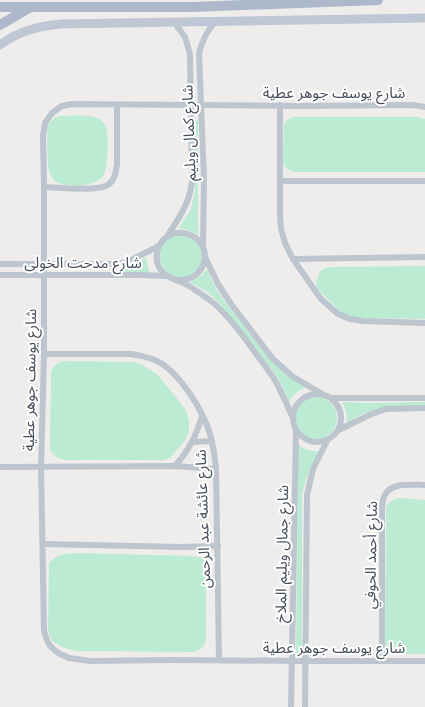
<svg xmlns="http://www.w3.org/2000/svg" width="425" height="707" font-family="'PT Sans','Noto Sans Arabic',sans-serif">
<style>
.green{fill:#bbebd3}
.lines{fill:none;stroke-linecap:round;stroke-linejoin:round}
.street{stroke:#bdc5ce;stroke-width:6}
.secondary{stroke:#bfc7d4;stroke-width:9}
.primary{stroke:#adb8ca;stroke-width:10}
.labels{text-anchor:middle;stroke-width:4;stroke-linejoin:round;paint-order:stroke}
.street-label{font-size:15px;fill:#454d58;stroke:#fff}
</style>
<rect width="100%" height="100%" fill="#efecec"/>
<g class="green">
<path d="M61,116C70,116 92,114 99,119C102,120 105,124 106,127C109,135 108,170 103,176C95,187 67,188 56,182C53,180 51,177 50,173C46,163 48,139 47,127C50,120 54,118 61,116Z"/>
<path d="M293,117H417L425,119V172H294C288,170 285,168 283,162L284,124L286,121Z"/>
<polygon points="194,120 198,120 198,226 199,235 188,230 179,228 191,209 195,190"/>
<circle cx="181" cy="256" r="21"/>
<path d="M146,257L150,276L110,274V272C125,271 134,265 146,257Z"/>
<polygon points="425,266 425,319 357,318 342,314 317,288 316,282 320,272 325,268 330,267"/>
<path d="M207,269L217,291L225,302L272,362L287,376L307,387C299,390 293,394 289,402L281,383L274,372L221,305L208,292L189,282L201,276Z"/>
<path d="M64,361L133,362L142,365L157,374L186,410L189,421V431L186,439L170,458L164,460H65C58,458 54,457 50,450L51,371C54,365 57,363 64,361Z"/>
<circle cx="316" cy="418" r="21"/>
<path d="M342,402L367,403L425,402V406L380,409L364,413L346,423C348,415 346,409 342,402Z"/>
<path d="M297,443C304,450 311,452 321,451C311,466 305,478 302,496V655L296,654L298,476Z"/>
<path d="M401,498L425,500V654H389L386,651L385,642L386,509C387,501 394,499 401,498Z"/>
<path d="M75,553L194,556L202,558L206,564V640C204,648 200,650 192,652L76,651C68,649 56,646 51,639C50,638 49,632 48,630L49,563C57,554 64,554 75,553Z"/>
</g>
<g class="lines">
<g class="street">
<polyline points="280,105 280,215 281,229 285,243 293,259 321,299 338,314 350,319 363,321 425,323"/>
<polyline points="425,107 413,105 301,106 72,104 62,106 52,113 45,123 43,135 44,187 44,354 41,467 44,630 46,638 50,646 58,653 69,658 90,661 172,660 305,661 425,661"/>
<polyline points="280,181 425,181"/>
<path d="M44,187C58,187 97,192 108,185C115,180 116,172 117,164V105"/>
<path d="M168,235C179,218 191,201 192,180L190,54L185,37L174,22"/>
<path d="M203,246L204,180L199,53C202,41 206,32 215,22"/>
<polyline points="205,257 218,284 231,304 273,359 292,376 322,394"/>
<polyline points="293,259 425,257"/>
<polyline points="0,264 114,264 127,262 159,246"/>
<polyline points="0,275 139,275 166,276"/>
<path d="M177,280C212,281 214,237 183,233C164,230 150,252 160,269C167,279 179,280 189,286C197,291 204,296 211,301C226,313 238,329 249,344C258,357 268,369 276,382C282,393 287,405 292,416"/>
<path d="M44,354H132C140,356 148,357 155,360C178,370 203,410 210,434C213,445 215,457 216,469L219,660"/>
<circle cx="317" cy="418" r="24"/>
<polyline points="331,398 425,398"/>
<polyline points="339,430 369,415 386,409 425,408"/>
<polyline points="192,442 212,441"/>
<path d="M175,466C189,450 196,436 202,416"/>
<polyline points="0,467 175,466 216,469"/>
<polyline points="43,544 181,547 218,546"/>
<path d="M382,660V513C382,509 382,504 383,500C387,481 410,485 425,485"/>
<polyline points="291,707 296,432"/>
<polyline points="305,707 307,495 313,469 327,441"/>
</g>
<path class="secondary" d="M0,45C18,31 38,26 61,24L425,18"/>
<g class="primary">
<polyline points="0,7 192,7 378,0"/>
<polyline points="0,25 29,8"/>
</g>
</g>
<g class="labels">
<g class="street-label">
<text x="334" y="98">شارع يوسف جوهر عطية</text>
<text transform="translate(189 133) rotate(-92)" y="5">شارع كمال ويليم</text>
<text x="83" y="268">شارع مدحت الخولى</text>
<text transform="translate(30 380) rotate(-89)" y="5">شارع يوسف جوهر عطية</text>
<text transform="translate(203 519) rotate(-92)" y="5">شارع عائشة عبد الرحمن</text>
<text transform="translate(282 554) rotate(-89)" y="5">شارع جمال ويليم الملاخ</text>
<text transform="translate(371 555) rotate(-89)" y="5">شارع أحمد الحوفي</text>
<text x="334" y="653">شارع يوسف جوهر عطية</text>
</g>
</g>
</svg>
